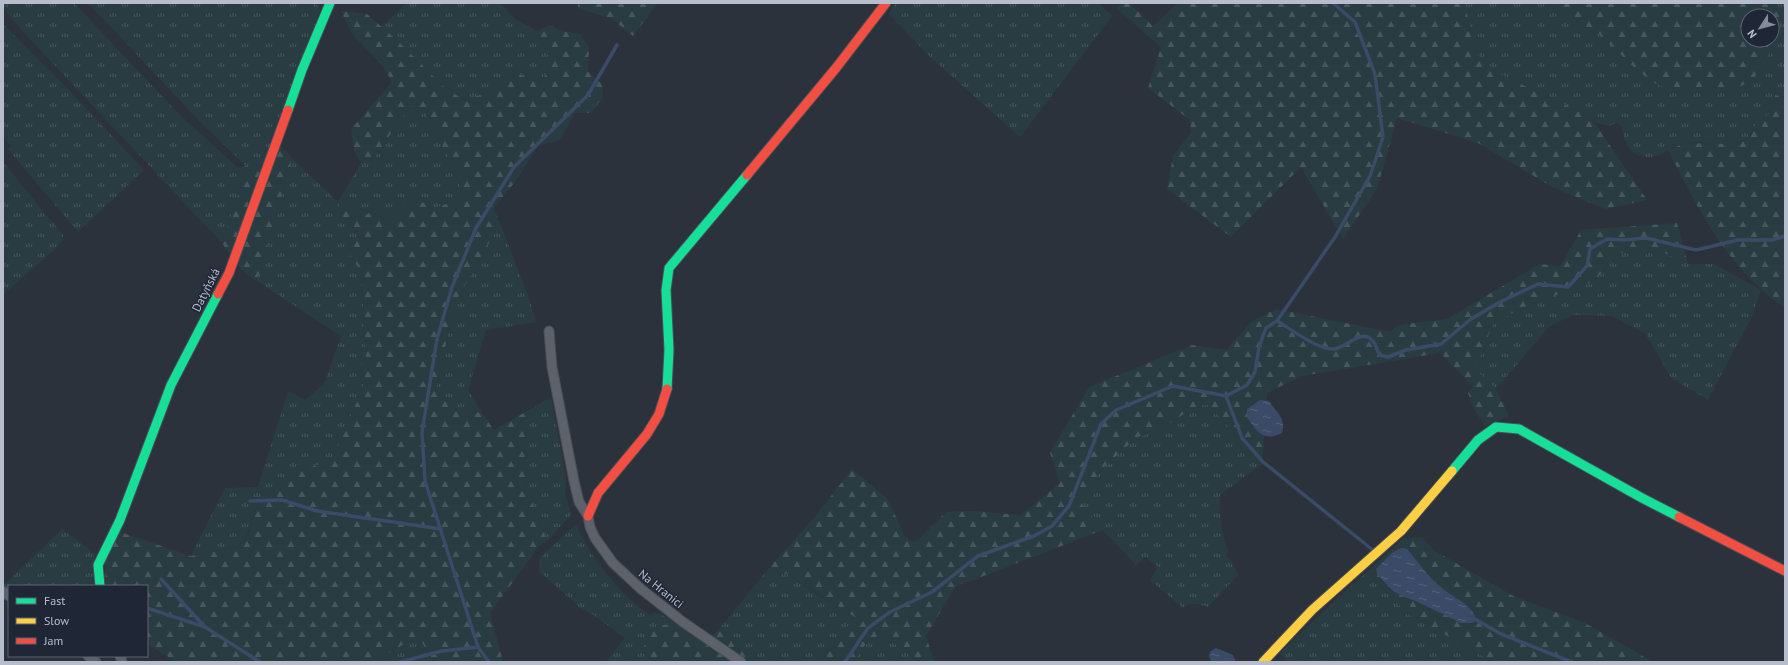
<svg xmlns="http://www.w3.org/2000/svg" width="1788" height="665" font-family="'PT Sans',sans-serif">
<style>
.grass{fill:url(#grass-tufts)}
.forest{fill:url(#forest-firs);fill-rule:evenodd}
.water{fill:url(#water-ripples)}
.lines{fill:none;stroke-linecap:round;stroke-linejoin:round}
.stream{stroke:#3a4a67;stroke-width:3.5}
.street-casing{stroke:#4a4e56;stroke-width:11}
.fast-casing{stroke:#4a4e56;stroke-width:11}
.slow-casing{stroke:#4a4e56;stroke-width:11}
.jam-casing{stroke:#4a4e56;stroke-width:11}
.street{stroke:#5d6169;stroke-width:9}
.fast{stroke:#16e098;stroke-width:9}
.slow{stroke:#ffcf43;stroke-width:9}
.jam{stroke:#f24e42;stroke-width:9}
.labels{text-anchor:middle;stroke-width:3;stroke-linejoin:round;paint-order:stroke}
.street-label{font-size:12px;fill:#b7bdcc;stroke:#1f2737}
</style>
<defs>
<pattern id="grass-tufts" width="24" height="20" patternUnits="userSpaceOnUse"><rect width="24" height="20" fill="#293c42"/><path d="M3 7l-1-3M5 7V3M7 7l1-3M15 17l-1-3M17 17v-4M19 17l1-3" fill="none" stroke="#46565c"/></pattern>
<pattern id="forest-firs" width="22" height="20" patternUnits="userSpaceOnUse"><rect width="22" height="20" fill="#293c42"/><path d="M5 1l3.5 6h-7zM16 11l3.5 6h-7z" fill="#46565c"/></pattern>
<pattern id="water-ripples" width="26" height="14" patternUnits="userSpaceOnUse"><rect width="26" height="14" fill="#3a4a67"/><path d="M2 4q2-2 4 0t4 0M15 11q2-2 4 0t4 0" fill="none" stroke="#54627c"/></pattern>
</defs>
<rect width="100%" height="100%" fill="#2c323c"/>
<g class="grass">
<polygon points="3,3 74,3 179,114 239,169 243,180 222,243 28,37 3,8"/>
<polygon points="85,3 316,3 320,10 286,108 256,170 253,172 249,169 204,126 91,6"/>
<polygon points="407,3 500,3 515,19 537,31 552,64 540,82 529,79 512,70 486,93 464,100 444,87 381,27"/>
<polygon points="895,3 1098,3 1112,16 1020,137 929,56 889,14"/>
<path d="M1465,3H1546L1598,33L1637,70L1776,42L1780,13L1767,3H1785V98L1775,95C1774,100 1773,108 1770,113C1767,118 1759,119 1756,124C1753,128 1753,132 1750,135C1733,152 1706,139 1685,143C1671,146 1656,161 1641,156C1620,149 1627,132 1618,123L1608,126L1594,122L1574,109L1495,72L1479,57L1471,33Z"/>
<polygon points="3,24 67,88 144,170 78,232 8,149 11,146 3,137"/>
<polygon points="410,106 424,110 445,151 458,169 461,196 455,201 431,209 421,201 393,219 383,214 364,217 353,207 348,218 359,235 349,253 362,274 366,356 360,371 366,380 332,461 307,468 276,487 257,506 251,525 242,546 191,556 225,488 258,487 288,391 305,400 324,384 341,336 257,281 292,158 338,202 361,163 354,151 371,162"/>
<polygon points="3,162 63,235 63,240 56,248 3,295"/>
<polygon points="500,223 530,301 536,322 486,330 468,390 482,413 451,409 436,389 455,303"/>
<polygon points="1660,251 1688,264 1714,264 1761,290 1752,316 1708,400 1671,378 1646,334 1612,316 1573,315 1550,326 1496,389 1475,369 1493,324 1521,308 1594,281 1619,253"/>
<path d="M551,397L566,478L565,493L571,515L547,541C539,521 531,502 526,480C523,464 525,427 529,410Z"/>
<path d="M1198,405H1209L1262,464L1220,495C1219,510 1222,538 1228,551L1226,555L1230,559L1238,575L1208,607C1198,604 1192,601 1183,608L1150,580L1158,567L1145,557L1136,565C1116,544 1093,523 1079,498L1104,467L1137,437L1156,432Z"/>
<path d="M576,524C588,555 622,597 650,615L656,612L677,623L657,626L648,638L642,652L651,659L660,662H606L625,638L592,614L579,607L539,571V560L543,555Z"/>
<polygon points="62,529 98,556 94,586 9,586 9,589 4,585"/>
<polygon points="770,567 784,572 814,592 855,617 820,662 761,662 719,629"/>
<polygon points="1367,572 1407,613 1493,662 1289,662 1281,655 1281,652 1329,606"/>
<polygon points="418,636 434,662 373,662"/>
<polygon points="877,636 901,647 917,662 853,662 868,641"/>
</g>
<g class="forest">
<polygon points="578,3 658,3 633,36 612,19 578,8"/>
<polygon points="1121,3 1129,3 1153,26 1178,3 1465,3 1471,33 1479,57 1495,72 1574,109 1594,122 1647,200 1606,209 1552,187 1478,143 1397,118 1377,189 1343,239 1301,167 1231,237 1167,189 1173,156 1191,133 1190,120 1148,88 1161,47 1116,8"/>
<path d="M1546,3H1767L1780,13L1776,42L1754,78L1735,90L1684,91L1669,89L1654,83L1637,70L1598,33ZM1748,16H1772V40H1748Z"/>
<path d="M341,11L367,14L399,42L444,87L464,100L486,93L512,70L529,79L541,82L552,64L537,31L549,25L562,31L580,34L589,48L588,72L602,84L603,97L591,113H575L560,140L538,146L515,182L494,208L500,223L455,303L436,389L451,409L482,413L494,430L529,410C525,427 523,464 526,480C531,502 539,521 547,541L539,546L490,613L503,662H434L418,636L373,662H177L147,644V586H106L105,564L117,531L191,556L242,546L250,530L257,506L276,487L307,468L332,461L366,380L360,371L366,356L362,274L349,253L359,235L348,218L341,217L337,211L340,203L353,207L364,217L372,210L393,219L407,203L421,201L432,209L455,201L461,196L458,169L445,151L424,110L410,106L371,162L354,151L351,129L392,82L383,66L352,34Z"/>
<path d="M1775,95L1785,98V308C1728,269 1699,211 1668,150L1685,143L1732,144L1744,141L1752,134L1756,123L1770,113Z"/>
<path d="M269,144H279L292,158L257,281C241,272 232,258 222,243L243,180L238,168L246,166L251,171H255Z"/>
<polygon points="1677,223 1688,264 1660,251 1619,253 1594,281 1521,308 1493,324 1475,369 1496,389 1509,416 1485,426 1474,409 1468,393 1473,386 1440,353 1302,376 1267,393 1262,464 1209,405 1198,405 1156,432 1137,437 1104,467 1079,498 1085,508 1103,530 955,587 926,636 934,662 917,662 901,647 877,636 868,641 853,662 820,662 855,617 784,572 770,567 814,518 852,469 887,498 906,538 913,542 919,539 946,512 973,511 1021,515 1060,483 1050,453 1089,387 1192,345 1226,350 1252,321 1276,309 1376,329 1392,331 1398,325 1447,319 1540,264 1560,266 1581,230"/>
<polygon points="1422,537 1435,551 1515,597 1585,623 1653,662 1493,662 1407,613 1367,572 1404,538"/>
<polygon points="677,623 732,662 660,662 651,659 642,651 648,638 657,626"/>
<polygon points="719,629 721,631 761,662 746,662 712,637"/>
</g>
<g class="water">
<path d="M1260,400L1269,401C1276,411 1287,420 1282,433C1263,442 1257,432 1247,417V409Z"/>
<path d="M1401,548H1404L1408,550C1419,563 1429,578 1442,588C1453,598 1473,604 1476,620L1473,623H1461L1418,602L1402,596L1393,591L1377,574L1376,569L1392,553Z"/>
<polygon points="1216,648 1233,655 1236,662 1211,662 1209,655 1211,651"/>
</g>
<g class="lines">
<g class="stream">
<polyline points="1277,321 1335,237 1370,176 1383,137 1375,74 1355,22 1333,3"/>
<polyline points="1226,396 1242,438 1263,462 1374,551"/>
<polyline points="250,501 282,500 317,511 441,529"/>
<polyline points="161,579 205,627 260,662"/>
<polyline points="147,608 205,627"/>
<polyline points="1473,618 1501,634 1572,662"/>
<polyline points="400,662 442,651 478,647"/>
<polyline points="489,662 478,647 425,481 422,432 437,339 452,287 476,228 514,167 588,95 617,45"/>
<path d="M845,662L868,628L890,612L932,592L978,556L1034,536L1052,526L1069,506L1101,424L1116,410L1173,386L1226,396L1247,385L1255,372L1259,347L1266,328L1277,321C1291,329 1318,350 1334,349C1345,348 1357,333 1368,337C1375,340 1377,349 1379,355L1388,357L1406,350L1441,344L1471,319L1502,301L1538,284L1568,287L1587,266L1590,249L1607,239L1625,240L1646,238L1696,250L1738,240H1772L1785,236"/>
</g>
<g class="street-casing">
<g id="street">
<polyline points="549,331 552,367 574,481 579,502 588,516 590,527 595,538 613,563 641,589 683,622 741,662"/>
<polyline points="3,591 9,596"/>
<polyline points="88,656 96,662"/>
<polyline points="120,656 122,662"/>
</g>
</g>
<g class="fast-casing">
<g id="fast">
<polyline points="288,110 302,70 330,3"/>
<polyline points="667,389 669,350 666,290 669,268 747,175"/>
<polyline points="1452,471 1478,440 1496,427 1519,429 1642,498 1679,517"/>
<polyline points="100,586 98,565 120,520 171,385 218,294"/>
</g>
</g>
<g class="slow-casing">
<polyline id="slow" points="1263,662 1312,610 1401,531 1452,471"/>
</g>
<g class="jam-casing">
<g id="jam">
<polyline points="747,175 836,68 886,3"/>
<polyline points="218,294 229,273 288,110"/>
<polyline points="588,516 598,493 647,434 659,414 667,389"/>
<polyline points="1679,517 1785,571"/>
</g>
</g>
<use href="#street" class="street"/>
<use href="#fast" class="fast"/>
<use href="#slow" class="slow"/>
<use href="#jam" class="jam"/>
</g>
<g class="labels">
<g class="street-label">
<text transform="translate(206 290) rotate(-63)" y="4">Datyňská</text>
<text transform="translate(661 589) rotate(39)" y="4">Na Hranici</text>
</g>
</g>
<rect width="1788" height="665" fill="none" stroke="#b7bdcc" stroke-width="8"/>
<rect x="8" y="585" width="140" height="72" fill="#1f2737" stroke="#5c6373"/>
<rect x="16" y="598" width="20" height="6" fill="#16e098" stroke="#5c6373"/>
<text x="44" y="605" font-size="12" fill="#b7bdcc">Fast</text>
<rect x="16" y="618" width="20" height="6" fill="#ffcf43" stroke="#5c6373"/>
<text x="44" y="625" font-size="12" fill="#b7bdcc">Slow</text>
<rect x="16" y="638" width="20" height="6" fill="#f24e42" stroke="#5c6373"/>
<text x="44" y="645" font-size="12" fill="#b7bdcc">Jam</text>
<g transform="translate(1760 28) rotate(234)"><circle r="19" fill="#1f2737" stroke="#5c6373"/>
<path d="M0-3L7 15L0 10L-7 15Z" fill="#868c9a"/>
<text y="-6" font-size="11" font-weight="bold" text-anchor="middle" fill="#b7bdcc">N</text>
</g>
</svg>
